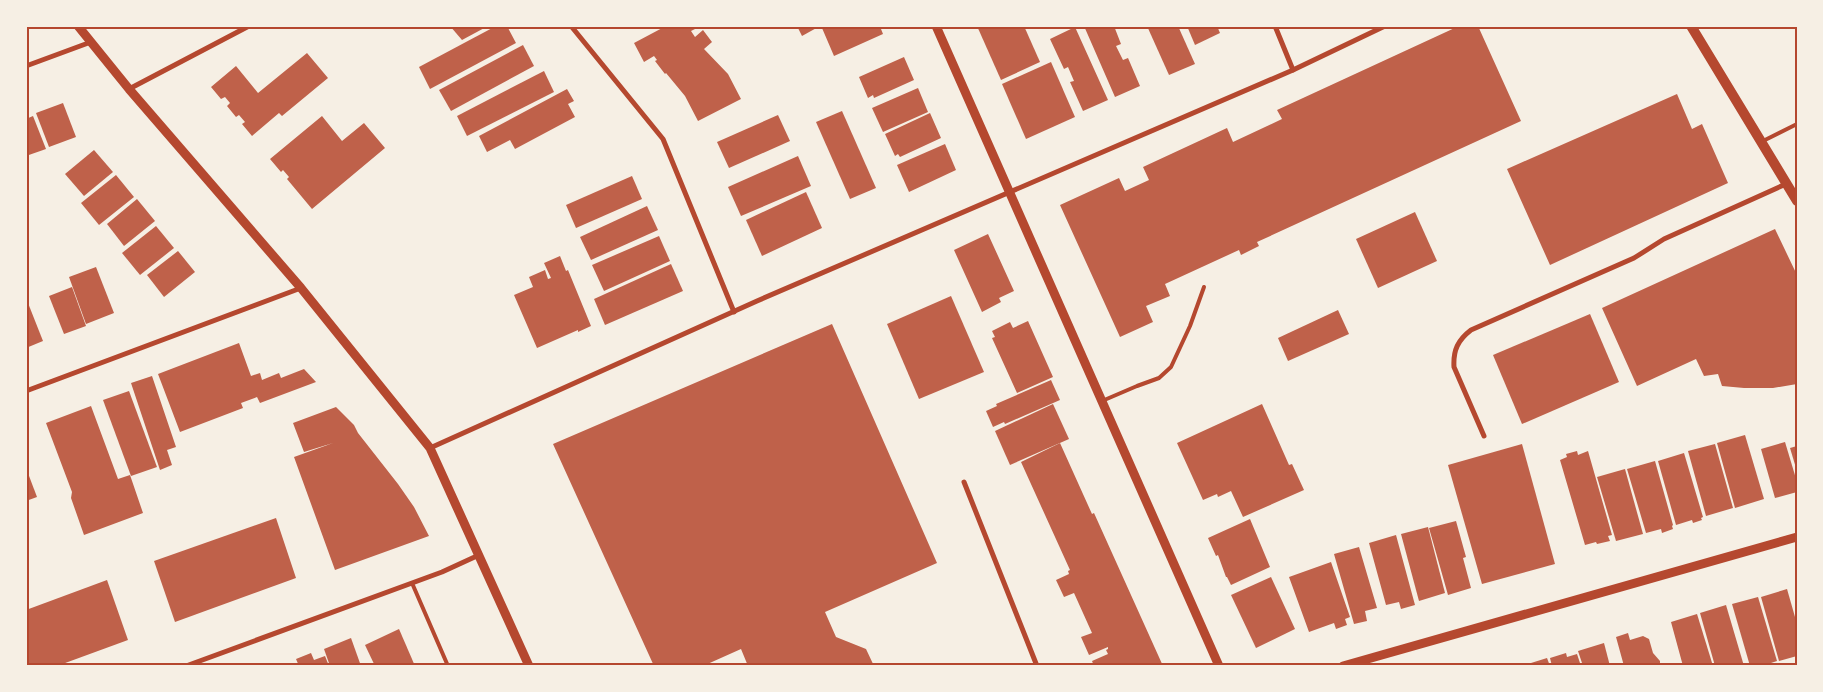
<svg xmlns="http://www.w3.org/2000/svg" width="1823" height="692" font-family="'Libre Baskerville',serif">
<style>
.building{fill:#bf614a}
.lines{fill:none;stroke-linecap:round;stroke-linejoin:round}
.service{stroke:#b5482f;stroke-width:4}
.minor{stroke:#b5482f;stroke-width:5}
.tertiary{stroke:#b5482f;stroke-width:9}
.secondary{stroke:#b5482f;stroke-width:10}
.neatline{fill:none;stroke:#b5482f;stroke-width:2}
</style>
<rect width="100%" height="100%" fill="#f6efe4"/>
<g class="building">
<polygon points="450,26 488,26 462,40"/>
<polygon points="496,26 507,26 516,43 430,89 419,67"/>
<polygon points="666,26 701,26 691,31 695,37 703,30 712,42 704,49 728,74 741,99 698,121 685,96 666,73 665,74 655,61 657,60 654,56 644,62 634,43"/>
<polygon points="797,26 820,26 802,36"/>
<polygon points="827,26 889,26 881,29 883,34 834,56 822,28"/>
<polygon points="977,26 1024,26 1040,62 1001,80"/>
<polygon points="1084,26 1114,26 1121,44 1116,46 1123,60 1128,58 1140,86 1115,97"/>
<polygon points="1147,26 1178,26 1195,64 1169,75"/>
<polygon points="1187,26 1217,26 1220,33 1195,45"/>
<polygon points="1459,26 1478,26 1521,121 1257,242 1259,246 1241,255 1239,250 1165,284 1170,296 1146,306 1153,322 1120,337 1060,205 1119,178 1125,191 1149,180 1143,167 1227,128 1233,142 1282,119 1277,110"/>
<polygon points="1075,27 1108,100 1083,111 1070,82 1074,81 1068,67 1064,69 1050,39"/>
<polygon points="523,45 534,66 451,111 439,90"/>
<polygon points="307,53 328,78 282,116 279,113 252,136 242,124 245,122 239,115 236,117 227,106 230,103 225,97 221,99 211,87 236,66 258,93"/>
<polygon points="904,57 914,80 874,98 873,95 868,98 859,77"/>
<polygon points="1051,62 1075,117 1026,139 1002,84"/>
<polygon points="544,71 554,92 467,136 457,116"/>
<polygon points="918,88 928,112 883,132 872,108"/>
<polygon points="567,89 574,101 568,104 575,117 515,149 510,140 487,152 479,136"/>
<polygon points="1677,94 1692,129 1702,124 1728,183 1550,265 1507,169"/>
<polygon points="63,103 76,137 49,147 36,113"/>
<polygon points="842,111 876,188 850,199 816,122"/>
<polygon points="930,113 941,138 900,157 898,154 895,156 885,134"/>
<polygon points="778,115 790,141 729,168 717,142"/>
<polygon points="33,116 46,149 26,156 26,119"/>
<polygon points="322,116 342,141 364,123 385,148 312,209 287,179 289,177 283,170 281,172 270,159"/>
<polygon points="945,144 956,170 909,192 897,165"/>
<polygon points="94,150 113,172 84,196 65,174"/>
<polygon points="798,156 811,186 741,216 728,187"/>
<polygon points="116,175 134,197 99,225 81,203"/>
<polygon points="632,176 642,199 576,228 566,205"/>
<polygon points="806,192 822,228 762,256 746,220"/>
<polygon points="137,199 155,221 124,246 107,224"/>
<polygon points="647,206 658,230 591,260 580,237"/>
<polygon points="1415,212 1437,261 1378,288 1356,239"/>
<polygon points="156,226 174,248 140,275 122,253"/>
<polygon points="1775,229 1797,275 1797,384 1773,388 1744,388 1722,386 1718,374 1704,376 1696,359 1637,386 1602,308"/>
<polygon points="988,234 1014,291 999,298 1001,302 982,312 954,250"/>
<polygon points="659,236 670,261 604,291 592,265"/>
<polygon points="178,251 195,272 164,297 147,275"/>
<polygon points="560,256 566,271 568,270 591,326 578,332 578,330 537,348 514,295 533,287 529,277 545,270 548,279 551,278 544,263"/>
<polygon points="671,264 683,291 605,325 594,299"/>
<polygon points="96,267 114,313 86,324 69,277"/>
<polygon points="72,287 86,326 64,334 49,296"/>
<polygon points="951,296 984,372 919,399 887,324"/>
<polygon points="26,298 43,341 26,348"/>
<polygon points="1338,310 1349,334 1288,361 1278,338"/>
<polygon points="1590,314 1619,382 1522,424 1493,355"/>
<polygon points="1028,321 1053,377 1017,393 992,338 995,337 992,331 1010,322 1013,328"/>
<polygon points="832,324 937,563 825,612 836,637 866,649 874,666 748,666 741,649 703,666 654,666 553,444"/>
<polygon points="239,343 251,376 260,373 262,380 279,373 281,378 304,369 316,382 260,403 257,397 241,403 243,408 180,432 158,374"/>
<polygon points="152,376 176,447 167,450 172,465 160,470 131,383"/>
<polygon points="1051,380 1060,400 1005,424 1004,422 993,427 986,411 997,406 996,404"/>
<polygon points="129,391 157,467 131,476 103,400"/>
<polygon points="1053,404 1069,439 1010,465 995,431"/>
<polygon points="1262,404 1289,465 1292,464 1304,490 1243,517 1231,491 1218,497 1217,494 1203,500 1177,443"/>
<polygon points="91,406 118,479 130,475 143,513 84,535 71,498 72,492 46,423"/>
<polygon points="336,407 354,425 358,433 398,484 414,507 429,536 335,570 294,457 333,443 304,452 293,423"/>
<polygon points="1745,435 1764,499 1735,508 1717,443"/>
<polygon points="1785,442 1797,482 1797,492 1775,498 1761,449"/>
<polygon points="1060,443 1092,514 1094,513 1163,666 1094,666 1092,661 1108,654 1106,650 1108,649 1108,647 1089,655 1081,637 1092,633 1074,593 1064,597 1056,580 1069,574 1068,571 1070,570 1021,462"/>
<polygon points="1522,444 1555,564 1482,584 1448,465"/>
<polygon points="1715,444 1733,508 1706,516 1688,451"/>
<polygon points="1797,446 1797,468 1796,468 1790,448"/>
<polygon points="1577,451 1578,455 1588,451 1612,535 1608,536 1610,541 1597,544 1596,542 1585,545 1560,460 1567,457 1566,454"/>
<polygon points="1684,453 1703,517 1701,518 1702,520 1693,523 1692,520 1676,525 1658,461"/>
<polygon points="1655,461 1673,525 1672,526 1673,529 1662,533 1661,529 1646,533 1627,469"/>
<polygon points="26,468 37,497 26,501"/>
<polygon points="1625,469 1643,534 1616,541 1597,477"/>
<polygon points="276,518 296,578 175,622 154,561"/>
<polygon points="1250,519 1270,567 1231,585 1227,577 1226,577 1218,555 1216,556 1208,538"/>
<polygon points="1456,521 1466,557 1463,558 1471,588 1448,595 1429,528"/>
<polygon points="1428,527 1445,593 1419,601 1401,534"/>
<polygon points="1396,535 1415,605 1401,609 1399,602 1386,605 1369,543"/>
<polygon points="1359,547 1377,608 1365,611 1367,621 1354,624 1334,554"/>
<polygon points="1331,562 1350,617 1345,619 1347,625 1336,629 1334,623 1309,632 1289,577"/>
<polygon points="1271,577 1295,629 1256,648 1231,595"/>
<polygon points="107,580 128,640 57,666 26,666 26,610"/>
<polygon points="1787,589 1797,624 1797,656 1779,661 1761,597"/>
<polygon points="1758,597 1777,661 1762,666 1750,666 1732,604"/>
<polygon points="1726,605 1744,666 1715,666 1700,613"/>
<polygon points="1697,614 1713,666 1683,666 1671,622"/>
<polygon points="399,629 415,666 375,666 365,645"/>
<polygon points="1628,633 1630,640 1643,636 1649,639 1653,653 1660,661 1660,666 1624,666 1616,637"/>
<polygon points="351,638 361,666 330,666 324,649"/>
<polygon points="1604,643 1610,666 1583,666 1578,651"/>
<polygon points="311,653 314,660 325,656 329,666 299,666 296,659"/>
<polygon points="1566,653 1567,657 1577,654 1581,666 1552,666 1550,658"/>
<polygon points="1547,658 1550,666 1532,666 1531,663"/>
</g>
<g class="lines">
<g class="service">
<polyline points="1763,141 1797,124"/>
<polyline points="1102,401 1137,386 1159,378 1171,367 1190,326 1204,287"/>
<polyline points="412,583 448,666"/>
</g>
<g class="minor">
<polyline points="571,26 663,139 734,312"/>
<polyline points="1275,26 1293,70"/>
<polyline points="26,66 91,42"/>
<polyline points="129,89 249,26"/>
<polyline points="26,391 301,288"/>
<path d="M1484,436L1454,367C1453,350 1458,340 1471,330L1634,258L1664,239L1786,184"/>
<polyline points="430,448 757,301 1293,70 1385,26"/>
<polyline points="964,482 1037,666"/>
<polyline points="186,666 442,572 479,555"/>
</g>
<g class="tertiary">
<polyline points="78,26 129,89 301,288 430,448 529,666"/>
<polyline points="936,26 1219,666"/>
<polyline points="1343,666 1797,537"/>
</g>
<polyline class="secondary" points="1691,26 1797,201"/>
</g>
<rect width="1823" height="692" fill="none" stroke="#f6efe4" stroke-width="55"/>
<rect x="28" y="28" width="1768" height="636" class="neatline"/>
</svg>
